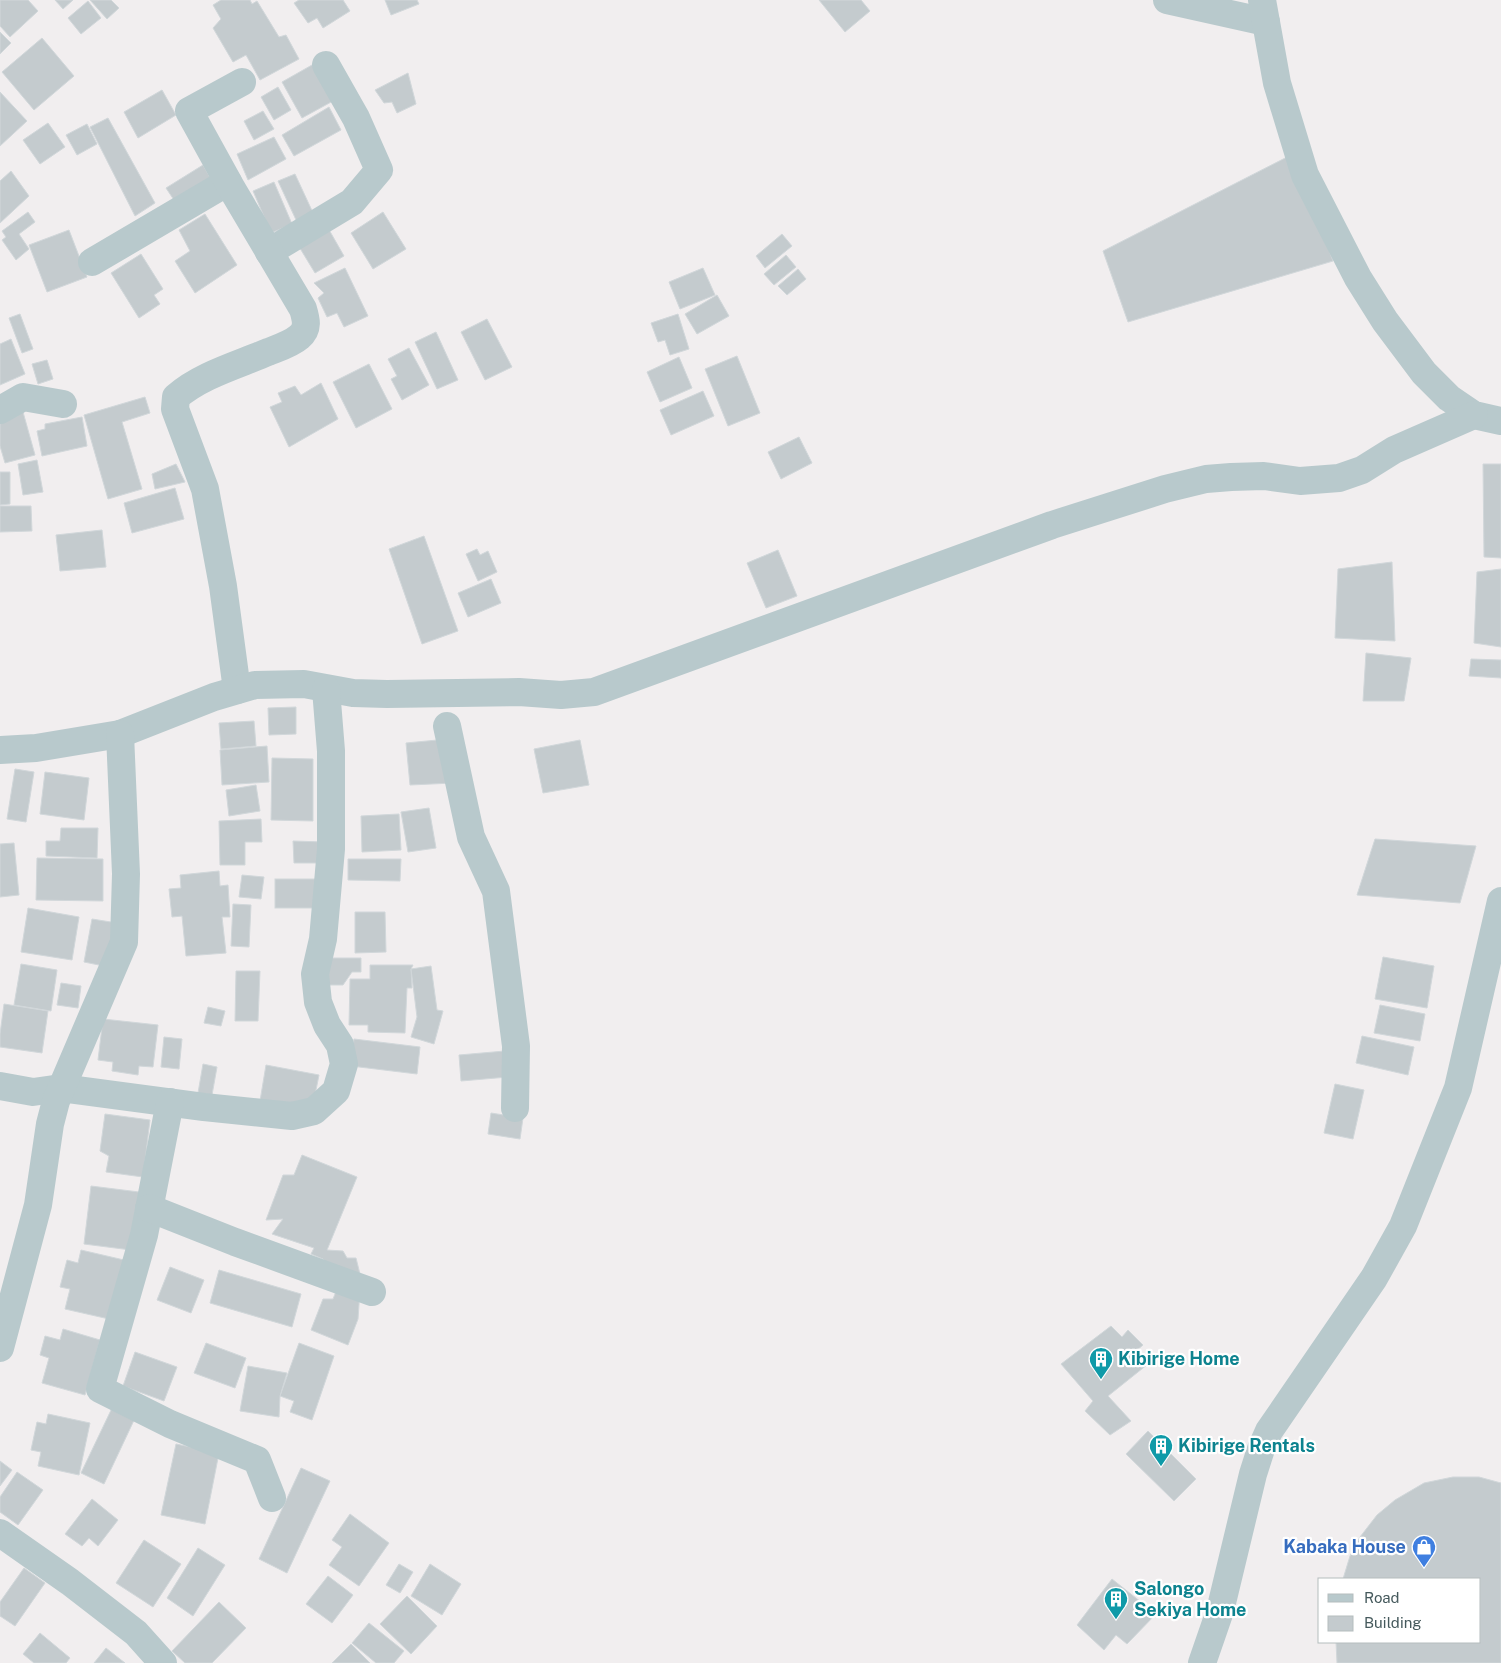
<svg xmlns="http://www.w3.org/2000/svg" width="1501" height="1663" font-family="'Public Sans',sans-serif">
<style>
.building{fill:#c4cbce;stroke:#d1d7da}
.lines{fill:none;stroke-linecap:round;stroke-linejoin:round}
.minor{stroke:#b8c9cc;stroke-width:28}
.labels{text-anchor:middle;stroke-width:4.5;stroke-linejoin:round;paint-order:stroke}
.culture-label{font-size:18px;font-weight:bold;fill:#0d838f;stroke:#fff;text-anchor:start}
.shop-label{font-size:18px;font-weight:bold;fill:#366cbe;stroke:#fff;text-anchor:end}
</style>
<rect width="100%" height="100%" fill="#f1eeef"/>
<g class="building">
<polygon points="0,0 28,0 38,11 10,37 0,26"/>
<polygon points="55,0 73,0 63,9"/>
<polygon points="90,0 111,0 119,8 107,19"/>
<polygon points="221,0 250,0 252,4 257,1 279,37 286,35 299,59 260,80 246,55 233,62 213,28 221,19 213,5"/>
<polygon points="299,0 343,0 350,11 323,28 317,18 308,23 294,3"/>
<polygon points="385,0 417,0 419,4 391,15"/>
<polygon points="819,0 861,0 870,11 845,32"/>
<polygon points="88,1 101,18 81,34 68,18"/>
<polygon points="0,32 11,43 0,54"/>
<polygon points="42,38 74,76 34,110 2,72"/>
<polygon points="312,65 333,101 302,118 282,82"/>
<polygon points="408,73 416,104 397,113 392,102 384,103 375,90"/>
<polygon points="278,87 291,110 274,120 261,97"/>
<polygon points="162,90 176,115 138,138 124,112"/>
<polygon points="0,92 27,121 0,146"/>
<polygon points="329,107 341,130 294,156 282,135"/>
<polygon points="263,111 274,129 254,140 244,121"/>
<polygon points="108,118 155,203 135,216 90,127"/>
<polygon points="48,123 65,147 40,164 23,140"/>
<polygon points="87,124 97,144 77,155 66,135"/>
<polygon points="274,137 286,159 248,180 237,154"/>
<polygon points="1293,154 1333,261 1128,322 1103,251"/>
<polygon points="203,165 212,181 176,203 166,188"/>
<polygon points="11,171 29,196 0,223 0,181"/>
<polygon points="295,174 314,215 297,222 278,181"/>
<polygon points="274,182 292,224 271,233 253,191"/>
<polygon points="28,212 35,222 19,234 29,249 16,260 2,240 6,237 2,231"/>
<polygon points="383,212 406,249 373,269 351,233"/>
<polygon points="205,214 237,265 195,293 175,261 190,251 179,230"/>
<polygon points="328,228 344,256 315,273 298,245"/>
<polygon points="69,230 87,277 47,292 29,245"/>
<polygon points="782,234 792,246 765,268 756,256"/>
<polygon points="141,254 163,289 154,295 160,304 139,318 111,273"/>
<polygon points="786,255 796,267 774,285 764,274"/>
<polygon points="345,268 368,316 344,327 337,313 327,317 318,298 324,293 314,283"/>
<polygon points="703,268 715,295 680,309 669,282"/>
<polygon points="798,269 806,279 787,295 778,286"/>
<polygon points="717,295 729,316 697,334 685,314"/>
<polygon points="20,314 33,349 22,353 9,318"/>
<polygon points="678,314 689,349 670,355 665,340 658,342 651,323"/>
<polygon points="487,319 512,367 485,380 461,332"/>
<polygon points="436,332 458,380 437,389 415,342"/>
<polygon points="11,339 25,374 0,385 0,344"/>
<polygon points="409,348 429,385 402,400 391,379 397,376 388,359"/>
<polygon points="737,356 760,413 728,426 705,369"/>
<polygon points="679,357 692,388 660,402 647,372"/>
<polygon points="47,360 53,379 38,384 32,364"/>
<polygon points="369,364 392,409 356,428 333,382"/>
<polygon points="321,383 338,419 289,447 270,407 282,402 278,393 295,386 301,395"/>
<polygon points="703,391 714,416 671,435 660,410"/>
<polygon points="145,397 150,413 122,422 142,489 108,499 84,415"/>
<polygon points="23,412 35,455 5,463 0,446 0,418"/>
<polygon points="82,417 87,446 42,456 37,431 45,429 45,424"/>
<polygon points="799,437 812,463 781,479 768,452"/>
<polygon points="37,460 43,492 23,495 18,464"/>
<polygon points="176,464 185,482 155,489 152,474"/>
<polygon points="1483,464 1501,464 1501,558 1484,557"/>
<polygon points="0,472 10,472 10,504 0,505"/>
<polygon points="175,488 184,519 132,533 124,503"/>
<polygon points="0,506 31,506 32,531 0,532"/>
<polygon points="102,530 106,567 60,571 56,535"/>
<polygon points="424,536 458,631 422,644 389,549"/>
<polygon points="477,549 480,555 488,551 497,572 478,581 466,554"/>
<polygon points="778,550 797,596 766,608 747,563"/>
<polygon points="1392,562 1395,641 1335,638 1338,569"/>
<polygon points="1501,569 1501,647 1474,643 1477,572"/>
<polygon points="491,579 501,603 468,617 458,593"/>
<polygon points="1366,653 1411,658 1404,701 1363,701"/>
<polygon points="1471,659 1501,660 1501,678 1469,676"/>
<polygon points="296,707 296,734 269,735 268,708"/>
<polygon points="254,721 256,746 221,749 219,723"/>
<polygon points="448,739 453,783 410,785 406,743"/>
<polygon points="580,740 589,785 543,793 534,749"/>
<polygon points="267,746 269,782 222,785 220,750"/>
<polygon points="272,758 313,759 313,821 271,820"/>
<polygon points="15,769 34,772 26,822 7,819"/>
<polygon points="45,772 89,778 84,820 40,814"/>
<polygon points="256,785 260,811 229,816 226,790"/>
<polygon points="429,808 436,848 408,852 401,812"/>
<polygon points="399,814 401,850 362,852 361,816"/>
<polygon points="261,819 262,842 245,842 245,865 220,865 219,821"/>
<polygon points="61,828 98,828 97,858 46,856 46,841 60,841"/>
<polygon points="1375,839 1476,846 1460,903 1357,895"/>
<polygon points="293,841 324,842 323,863 294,863"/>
<polygon points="14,843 19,895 0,897 0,844"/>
<polygon points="37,858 103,859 103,901 36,900"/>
<polygon points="348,859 401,859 400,881 348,880"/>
<polygon points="219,871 220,886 228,885 230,917 222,917 226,953 186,956 182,916 172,917 169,889 181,888 180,875"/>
<polygon points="242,875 264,877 261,899 239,897"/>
<rect x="275" y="879" width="49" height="29"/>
<polygon points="233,904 251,905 249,947 231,946"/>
<polygon points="28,908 79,917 72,960 21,952"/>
<polygon points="355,912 385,912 386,952 355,953"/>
<polygon points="92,919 117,923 109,967 84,962"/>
<polygon points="1383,957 1434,966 1427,1008 1375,999"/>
<polygon points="327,958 361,958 361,972 352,972 343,985 327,985"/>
<polygon points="21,964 57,970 51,1011 14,1005"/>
<polygon points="370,965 413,965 411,969 412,988 407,988 405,1033 368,1032 368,1025 349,1025 350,979 370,979"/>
<polygon points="431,966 437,1010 443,1011 434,1044 411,1037 417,1017 411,969"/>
<polygon points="236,971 260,971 258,1021 235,1021"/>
<polygon points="61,983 81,986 78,1008 57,1005"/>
<polygon points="4,1004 48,1011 42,1053 0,1047 0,1034"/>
<polygon points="1380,1005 1425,1014 1420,1041 1374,1033"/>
<polygon points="208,1007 225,1011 221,1026 204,1023"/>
<polygon points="103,1019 158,1025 153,1067 139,1066 138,1075 112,1071 113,1062 98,1060"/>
<polygon points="1362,1036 1414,1047 1408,1075 1356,1063"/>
<polygon points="164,1037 182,1039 179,1069 161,1067"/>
<polygon points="354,1039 420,1047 417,1074 351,1066"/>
<polygon points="505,1051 508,1077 461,1081 459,1055"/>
<polygon points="203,1064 217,1067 212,1095 198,1093"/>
<polygon points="266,1065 319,1075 312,1110 260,1101"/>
<polygon points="1335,1084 1364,1090 1353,1139 1324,1133"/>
<polygon points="491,1113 523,1118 520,1139 488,1134"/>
<polygon points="105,1114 150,1120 143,1177 106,1172 109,1156 100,1151"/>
<polygon points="302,1155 357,1177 327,1250 343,1251 347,1258 356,1258 362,1282 328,1270 323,1259 311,1254 314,1248 272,1234 283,1219 266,1220 283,1175 294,1175"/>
<polygon points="91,1186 139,1192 131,1250 84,1244"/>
<polygon points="81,1250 124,1260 109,1319 65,1309 70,1289 60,1287 67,1260 78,1263"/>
<polygon points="170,1267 204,1280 191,1313 157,1300"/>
<polygon points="219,1270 301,1294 292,1327 210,1303"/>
<polygon points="337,1289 360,1290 358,1319 348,1345 311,1330 323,1299 333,1299"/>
<polygon points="1111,1326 1122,1337 1128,1330 1143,1345 1136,1351 1148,1364 1108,1396 1131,1421 1110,1435 1085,1411 1093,1401 1061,1364"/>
<polygon points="63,1329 100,1340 85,1395 42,1383 49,1358 40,1355 45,1336 60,1340"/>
<polygon points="206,1343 246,1358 235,1388 194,1373"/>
<polygon points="299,1343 334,1356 312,1420 290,1412 294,1401 280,1396"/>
<polygon points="135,1352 177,1367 164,1401 123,1386"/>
<polygon points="248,1366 287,1373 280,1396 279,1417 240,1411"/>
<polygon points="113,1406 136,1416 104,1484 81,1473"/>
<polygon points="48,1414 90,1423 79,1475 38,1466 41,1452 31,1450 37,1422 46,1424"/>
<polygon points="1148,1431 1196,1479 1174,1501 1126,1454"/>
<polygon points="176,1444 219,1453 205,1524 161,1515"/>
<polygon points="0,1461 12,1470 0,1486"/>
<polygon points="301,1468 330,1481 287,1573 259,1559"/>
<polygon points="17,1472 43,1490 18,1525 0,1512 0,1497"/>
<polygon points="1453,1477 1479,1477 1501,1483 1501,1663 1337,1663 1336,1642 1480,1642 1480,1579 1343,1579 1350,1556 1360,1537 1377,1515 1395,1500 1424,1483"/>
<polygon points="92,1499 118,1520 98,1546 89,1538 82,1546 65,1534"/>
<polygon points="350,1514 389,1543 359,1586 329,1565 342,1547 332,1540"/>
<polygon points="144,1540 181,1564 153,1607 116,1583"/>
<polygon points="198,1548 225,1565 193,1616 167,1598"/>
<polygon points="399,1564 413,1572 400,1593 386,1585"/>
<polygon points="430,1564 461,1584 442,1615 411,1596"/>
<polygon points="24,1568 45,1583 15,1626 0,1616 0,1602"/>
<polygon points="328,1576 353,1595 332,1623 306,1604"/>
<polygon points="1112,1579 1156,1614 1127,1644 1116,1635 1104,1650 1077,1625"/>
<polygon points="407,1596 437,1626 411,1654 380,1624"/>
<polygon points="219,1602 246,1628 212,1663 185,1663 172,1651"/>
<polygon points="369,1623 404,1651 394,1663 376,1663 352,1643"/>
<polygon points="40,1633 70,1658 66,1663 34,1663 23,1654"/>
<polygon points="351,1644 370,1663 332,1663"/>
<polygon points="106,1648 125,1663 94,1663"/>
</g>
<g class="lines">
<g class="minor">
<polyline points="1167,0 1266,22"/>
<polyline points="1262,0 1277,83 1305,175 1358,278 1385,321 1424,373 1449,398 1474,415 1501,421"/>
<polyline points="269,252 352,202 379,170 356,118 326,65"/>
<polyline points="92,262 228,182"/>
<polyline points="0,410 23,397 63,404"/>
<path d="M237,690L223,586L205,489L175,409L176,397C201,375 238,365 268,352C278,348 291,344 299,337C309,329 306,319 303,309L232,189L189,111L242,82"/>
<polyline points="447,726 471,837 496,891 516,1046 515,1108"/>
<polyline points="0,750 36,748 120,734 214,697 255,685 304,684 353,693 387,694 519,692 561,695 594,692 1052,525 1165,489 1206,479 1231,477 1264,476 1300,481 1339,478 1362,470 1394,450 1474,415"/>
<polyline points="0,1086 33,1092 61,1088 204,1107 292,1116 314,1111 336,1091 344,1064 340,1045 327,1025 318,1002 315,974 323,939 331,849 331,751 326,689"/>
<polyline points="170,1102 144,1235 100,1389 170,1424 257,1460 272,1498"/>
<polyline points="149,1208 235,1242 372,1292"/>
<polyline points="0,1348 38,1205 50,1124 56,1101 124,942 126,874 120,734"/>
<polyline points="0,1533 70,1582 136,1633 163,1663"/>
<polyline points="1202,1663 1220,1611 1253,1474 1261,1449 1269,1431 1374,1278 1403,1226 1458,1088 1501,901"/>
</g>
</g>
<defs>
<g id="building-pin" transform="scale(1.25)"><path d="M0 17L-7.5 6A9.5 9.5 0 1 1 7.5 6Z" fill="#0f9aa8" stroke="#fff"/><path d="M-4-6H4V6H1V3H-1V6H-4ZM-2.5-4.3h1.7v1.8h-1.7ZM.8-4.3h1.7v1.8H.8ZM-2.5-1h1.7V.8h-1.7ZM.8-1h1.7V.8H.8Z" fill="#fff"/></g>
<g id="shop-pin" transform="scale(1.25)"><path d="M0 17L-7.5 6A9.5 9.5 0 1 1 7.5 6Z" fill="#3f7fe0" stroke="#fff"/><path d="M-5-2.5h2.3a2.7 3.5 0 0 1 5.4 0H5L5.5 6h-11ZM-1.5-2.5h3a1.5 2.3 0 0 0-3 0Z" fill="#fff"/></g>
</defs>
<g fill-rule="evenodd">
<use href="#building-pin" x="1101" y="1359"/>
<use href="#building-pin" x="1161" y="1446"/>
<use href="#shop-pin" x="1424" y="1547"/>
<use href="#building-pin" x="1116" y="1599"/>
</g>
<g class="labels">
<g class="culture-label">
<text x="1118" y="1365">Kibirige Home</text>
<text x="1178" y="1452">Kibirige Rentals</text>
<text x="1134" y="1595">Salongo<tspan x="1134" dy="21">Sekiya Home</tspan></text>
</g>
<g class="shop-label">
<text x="1406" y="1553">Kabaka House</text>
</g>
</g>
<rect x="1318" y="1578" width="162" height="65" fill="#ffffff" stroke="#b5bdbe"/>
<rect x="1328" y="1594" width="25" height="8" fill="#b8c9cc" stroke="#b5bdbe"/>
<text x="1364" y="1603" font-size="15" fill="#45595c">Road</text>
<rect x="1328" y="1616" width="25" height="15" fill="#c4cbce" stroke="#b5bdbe"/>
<text x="1364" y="1628" font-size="15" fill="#45595c">Building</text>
</svg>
